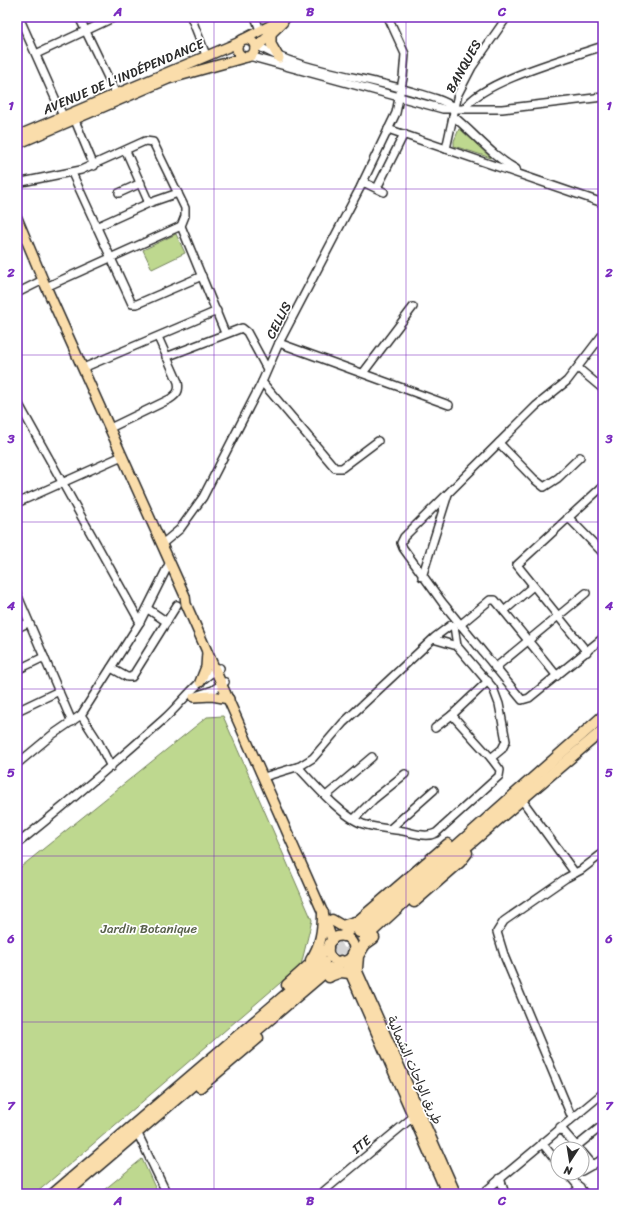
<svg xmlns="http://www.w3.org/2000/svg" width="620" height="1211" font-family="Sriracha,'Playpen Sans Arabic',sans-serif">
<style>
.green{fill:#bed88f;stroke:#74825d}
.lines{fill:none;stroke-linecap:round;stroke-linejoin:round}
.highway-tunnel{stroke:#d5d5d5;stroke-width:10;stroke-dasharray:10 5;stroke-linecap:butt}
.minor-casing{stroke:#2b2b2b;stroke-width:10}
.major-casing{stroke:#2b2b2b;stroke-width:12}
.highway-casing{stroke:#2b2b2b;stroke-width:13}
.minor{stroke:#fff;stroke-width:7}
.major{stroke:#faddab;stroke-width:9}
.highway{stroke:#faddab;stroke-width:10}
.grid{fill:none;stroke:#7b2cbf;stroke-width:1;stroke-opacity:0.55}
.labels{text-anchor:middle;stroke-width:3.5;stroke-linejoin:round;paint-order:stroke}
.street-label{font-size:13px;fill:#2b2b2b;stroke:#fff}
.park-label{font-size:13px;fill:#575f49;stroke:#fff}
.neatline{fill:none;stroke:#7b2cbf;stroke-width:1.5}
.grid-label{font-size:13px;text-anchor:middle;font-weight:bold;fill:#7b2cbf}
</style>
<rect width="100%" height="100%" fill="#fff"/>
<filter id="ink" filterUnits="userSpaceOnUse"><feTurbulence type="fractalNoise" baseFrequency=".025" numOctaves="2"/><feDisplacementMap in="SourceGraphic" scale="8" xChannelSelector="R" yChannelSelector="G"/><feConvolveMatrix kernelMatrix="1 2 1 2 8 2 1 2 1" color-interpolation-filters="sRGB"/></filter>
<g filter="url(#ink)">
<g class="green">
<polygon points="459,129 460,129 491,158 454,146 454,141"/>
<polygon points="176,234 185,253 152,269 143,250"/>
<polygon points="223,716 312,920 301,965 35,1194 17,1194 17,870 207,717"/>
<polygon points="142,1159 158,1194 99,1194"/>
</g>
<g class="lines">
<g class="highway-tunnel">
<polyline points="324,962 359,932"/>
<polyline points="333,965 364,939"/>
</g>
<g class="minor-casing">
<g id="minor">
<polyline points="19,17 63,116"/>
<polyline points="79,17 116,94"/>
<polyline points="191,17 206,55"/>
<polyline points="255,17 260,30"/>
<path d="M254,43C293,70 354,75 400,88C418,94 439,97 455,108"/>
<polyline points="36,54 115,17"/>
<polyline points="249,56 443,109 502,109 603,97"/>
<path d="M465,108C481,81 572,57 603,46"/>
<path d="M453,116C474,133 492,156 516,169"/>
<polyline points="74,118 94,166"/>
<polyline points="388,129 603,203"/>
<polyline points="446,149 458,94 472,67 507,17"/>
<polyline points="126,151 149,203"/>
<polyline points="72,173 132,304 137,304 202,276"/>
<polyline points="363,182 384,192"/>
<polyline points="17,183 81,170 145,141 153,142 185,208 185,216 181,226 225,333"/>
<polyline points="377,188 404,134"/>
<polyline points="119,193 141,183"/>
<polyline points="96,227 149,203 178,193"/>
<polyline points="46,287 181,226"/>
<polyline points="17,293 43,280"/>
<polyline points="603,334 567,381 536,406 404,537 401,543 403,548 442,602 522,700 529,698 603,638"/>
<polyline points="279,343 449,405"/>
<polyline points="166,357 242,328 247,332 267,369"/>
<polyline points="83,368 217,311"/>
<polyline points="578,368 603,389"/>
<polyline points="363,373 413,307"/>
<polyline points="262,382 335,468 342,468 378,441"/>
<polyline points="17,401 140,622"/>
<path d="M110,428L170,399C177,394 180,391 178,382L158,337"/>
<polyline points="499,443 534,479 544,487 558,478 580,457"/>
<polyline points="17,503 122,456"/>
<polyline points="568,517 603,553"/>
<polyline points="162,544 180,529 203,497 262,382 279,343 360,188 396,113 403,78 405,54 388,17"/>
<polyline points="422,577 448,494"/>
<polyline points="17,594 72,722"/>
<polyline points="148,609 167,622"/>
<polyline points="504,611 533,586"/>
<polyline points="460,625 490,600 495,600 557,676"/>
<polyline points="17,628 28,623"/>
<polyline points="587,652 517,565 603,486"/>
<polyline points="111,668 127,677 132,677 177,605"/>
<polyline points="495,668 586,593"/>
<polyline points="17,670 44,657"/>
<polyline points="488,681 452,715 491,758"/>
<polyline points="198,695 213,690 225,682"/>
<polyline points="17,711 59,691"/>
<polyline points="81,715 99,743 111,767"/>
<polyline points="435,728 452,715"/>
<polyline points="17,764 52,735 81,715 140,622 170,562"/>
<path d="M298,767C313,783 342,817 363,824C376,828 390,829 403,831C413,833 426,838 436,833L499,776L500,770L491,758L502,749L506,741L499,704L493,688L457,646"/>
<polyline points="267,776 300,766 313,758 343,723 435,637 451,625 454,626 457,646 433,639"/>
<polyline points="326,796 372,757"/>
<polyline points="522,800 575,873"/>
<polyline points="354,819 374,799 405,774"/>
<polyline points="390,829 434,790"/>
<path d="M17,844C67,804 116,762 164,719C182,703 198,679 220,668"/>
<polyline points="572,1118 505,958 497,932 504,921 566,878 581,870 603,853"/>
<polyline points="560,1127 579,1149"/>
<polyline points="137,1132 167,1194"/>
<polyline points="542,1143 558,1163"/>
<polyline points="577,1146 603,1125"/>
<polyline points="582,1152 593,1165"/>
<polyline points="582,1171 603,1159"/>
<polyline points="567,1173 585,1194"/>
<polyline points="500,1178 505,1194"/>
<polyline points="324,1191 413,1117"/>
<polyline points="482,1194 603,1093"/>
<polyline points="573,1194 580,1187"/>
</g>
</g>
<g class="major-casing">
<g id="major">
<polyline points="271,33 271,44 279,58"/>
<polyline points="244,39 287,17"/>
<circle cx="246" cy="48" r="9"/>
<polyline points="255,49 283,22"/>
<polyline points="17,136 240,42"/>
<polyline points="17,144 168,79 247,57"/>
<polyline points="17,218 43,280 185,596 186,604 323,913 332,940"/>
<polyline points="200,682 206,667 207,652"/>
<polyline points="194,697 212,696 229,699"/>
<circle cx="341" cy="949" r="13"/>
<polyline points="351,957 456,1194"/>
<polyline points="345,961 447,1194"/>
</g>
</g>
<g class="highway-casing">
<g id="highway">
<polyline points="414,902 460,862 467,853"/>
<polyline points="332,920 342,926 355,922"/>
<polyline points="359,932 603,716"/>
<polyline points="343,936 357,922 448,844"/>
<polyline points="364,939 437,872 603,730"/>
<polyline points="353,953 374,938"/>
<path d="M311,960C321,945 323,930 323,913"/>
<polyline points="357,968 358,956 364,946"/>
<polyline points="330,976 341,972 350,973"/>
<polyline points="329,977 341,961"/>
<polyline points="287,985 328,948"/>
<polyline points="200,1087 258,1038"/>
<polyline points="53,1194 324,962"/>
<polyline points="65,1194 330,968"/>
</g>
</g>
<use href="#minor" class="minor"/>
<use href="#major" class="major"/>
<use href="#highway" class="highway"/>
</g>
</g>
<path class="grid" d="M214,17V1194M406,17V1194M17,189H603M17,355H603M17,522H603M17,689H603M17,856H603M17,1022H603"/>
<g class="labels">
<g class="street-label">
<text transform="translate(463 66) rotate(-61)" y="5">BANQUES</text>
<text transform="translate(123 76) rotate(-23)" y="5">AVENUE DE L'INDÉPENDANCE</text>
<text transform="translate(278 320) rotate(-63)" y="5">CELLIS</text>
<text transform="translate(415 1070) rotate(66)" y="5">طريق الواحات الشمالية</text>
<text transform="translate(361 1144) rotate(-39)" y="5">ITE</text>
</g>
<g class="park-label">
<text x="149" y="933">Jardin Botanique</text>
</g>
</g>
<rect width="620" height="1211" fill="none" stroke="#fff" stroke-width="44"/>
<g transform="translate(570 1161) rotate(192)"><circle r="19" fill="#ffffff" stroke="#aaaaaa"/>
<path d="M0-3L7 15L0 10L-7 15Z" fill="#2b2b2b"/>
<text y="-6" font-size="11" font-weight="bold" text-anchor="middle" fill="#2b2b2b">N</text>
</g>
<rect x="22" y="22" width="576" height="1167" class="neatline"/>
<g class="grid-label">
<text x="118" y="16">A</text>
<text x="310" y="16">B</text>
<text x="502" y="16">C</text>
<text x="11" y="110">1</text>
<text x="609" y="110">1</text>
<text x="11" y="277">2</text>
<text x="609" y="277">2</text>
<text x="11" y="443">3</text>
<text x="609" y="443">3</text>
<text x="11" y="610">4</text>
<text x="609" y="610">4</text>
<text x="11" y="777">5</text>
<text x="609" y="777">5</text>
<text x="11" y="943">6</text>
<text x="609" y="943">6</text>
<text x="11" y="1110">7</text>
<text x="609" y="1110">7</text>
<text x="118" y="1205">A</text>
<text x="310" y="1205">B</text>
<text x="502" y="1205">C</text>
</g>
</svg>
